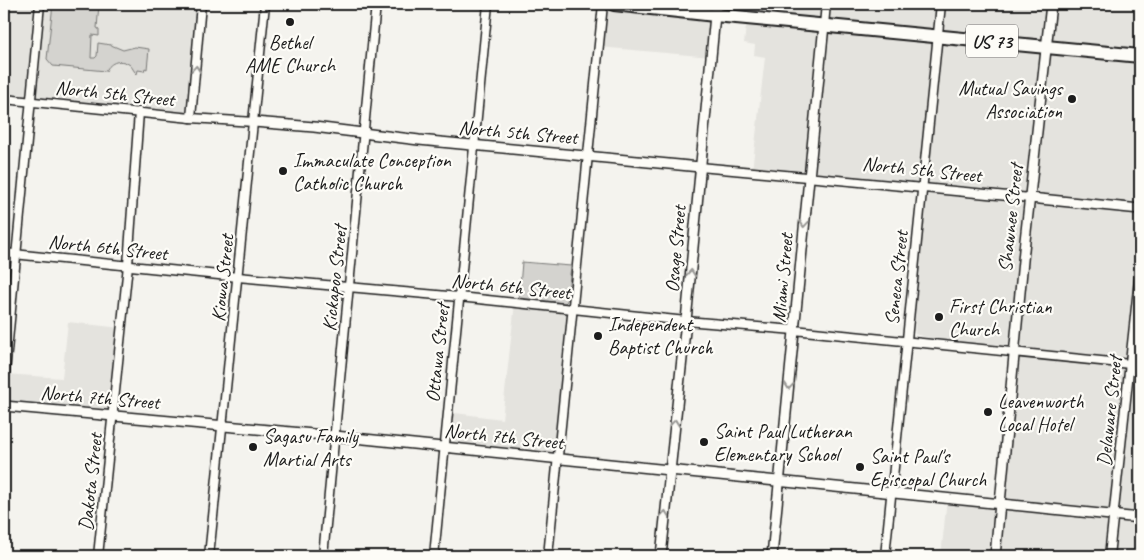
<svg xmlns="http://www.w3.org/2000/svg" width="1144" height="560" font-family="Caveat,sans-serif">
<style>
.built{fill:#e4e3de}
.green{fill:#d4d3cf;stroke:#787876}
.lines{fill:none;stroke-linecap:round;stroke-linejoin:round}
.minor-casing{stroke:#1c1c1c;stroke-width:11}
.tertiary-casing{stroke:#1c1c1c;stroke-width:12}
.trunk-casing{stroke:#1c1c1c;stroke-width:16}
.minor{stroke:#fdfcf7;stroke-width:8}
.tertiary{stroke:#fdfcf7;stroke-width:9}
.trunk{stroke:#fdfcf7;stroke-width:12}
.oneway{stroke:#989794}
.poi-dot{fill:#1c1c1c;stroke:#fdfcf7;stroke-width:2}
.labels{text-anchor:middle;stroke-width:4.5;stroke-linejoin:round;paint-order:stroke}
.shield{fill:#fdfcf7;stroke:#605f5e;stroke-width:1}
.shield-label{font-size:19px;font-weight:bold;fill:#1c1c1c}
.poi-label{font-size:20px;fill:#1c1c1c;stroke:#fdfcf7;text-anchor:start}
.street-label{font-size:20px;fill:#1c1c1c;stroke:#fdfcf7}
</style>
<rect width="100%" height="100%" fill="#f4f3ee"/>
<filter id="ink" filterUnits="userSpaceOnUse"><feTurbulence type="fractalNoise" baseFrequency=".02" numOctaves="2"/><feDisplacementMap in="SourceGraphic" scale="10" xChannelSelector="R" yChannelSelector="G"/><feConvolveMatrix kernelMatrix="1 2 1 2 8 2 1 2 1" color-interpolation-filters="sRGB"/></filter>
<g filter="url(#ink)">
<g class="built">
<polygon points="4,4 201,4 191,118 4,99"/>
<polygon points="603,4 715,15 711,57 599,47"/>
<polygon points="771,4 1140,4 1140,556 941,556 947,498 999,503 1015,353 962,347 915,334 915,263 922,186 752,171 765,57 754,55 755,45 744,43 747,18 770,20"/>
<polygon points="515,303 573,310 558,460 444,448 447,412 502,419"/>
<polygon points="68,322 121,328 113,416 4,406 5,374 62,378"/>
</g>
<g class="green">
<path d="M53,4H99L97,28L99,29V36L92,35L91,58H95L97,56L98,43L111,45L123,50L135,47L149,49L147,69L145,68L144,71L138,70L137,74C134,72 133,68 130,65C121,58 110,62 106,71L53,66L47,59Z"/>
<polygon points="522,262 571,266 567,301 565,303 519,298"/>
</g>
<g class="lines">
<g class="minor-casing">
<g id="minor">
<polyline points="715,15 717,4"/>
<polyline points="824,25 826,4"/>
<polyline points="4,99 191,118 254,122"/>
<polyline points="191,118 201,4"/>
<polyline points="700,167 1030,198"/>
<polyline points="4,253 238,277 459,297 686,321 794,330 1140,365"/>
<polyline points="4,383 40,4"/>
<polyline points="98,556 128,265 139,112"/>
<polyline points="209,556 265,4"/>
<polyline points="323,556 376,4"/>
<polyline points="434,556 488,4"/>
<polyline points="548,556 603,4"/>
<polyline points="885,556 941,4"/>
<polyline points="1109,556 1140,270"/>
</g>
</g>
<g class="tertiary-casing">
<g id="tertiary">
<polyline points="254,122 314,127 419,140 700,167"/>
<polyline points="1030,198 1140,209"/>
<polyline points="4,406 335,436 1140,518"/>
<polyline points="661,556 686,321 715,15"/>
<polyline points="772,556 824,25"/>
<polyline points="995,556 1024,250 1051,4"/>
</g>
</g>
<g class="trunk-casing">
<polyline id="trunk" points="614,4 715,15 1140,56"/>
</g>
<use href="#minor" class="minor"/>
<use href="#tertiary" class="tertiary"/>
<use href="#trunk" class="trunk"/>
</g>
<defs><path id="oneway-chevron" d="M-2-3.5L2.5 0L-2 3.5" fill="none" stroke-width="1.6" stroke-linecap="round" stroke-linejoin="round" transform="scale(1.25)"/></defs>
<g class="oneway">
<use href="#oneway-chevron" transform="translate(196 69) rotate(-85)"/>
<use href="#oneway-chevron" transform="translate(804 224) rotate(95)"/>
<use href="#oneway-chevron" transform="translate(691 273) rotate(-85)"/>
<use href="#oneway-chevron" transform="translate(789 386) rotate(95)"/>
<use href="#oneway-chevron" transform="translate(675 423) rotate(-84)"/>
<use href="#oneway-chevron" transform="translate(665 514) rotate(-84)"/>
</g>
</g>
<g class="poi-dot">
<circle cx="290" cy="22" r="5"/>
<circle cx="1072" cy="99" r="5"/>
<circle cx="283" cy="171" r="5"/>
<circle cx="939" cy="317" r="5"/>
<circle cx="598" cy="336" r="5"/>
<circle cx="988" cy="412" r="5"/>
<circle cx="704" cy="442" r="5"/>
<circle cx="253" cy="447" r="5"/>
<circle cx="860" cy="467" r="5"/>
</g>
<g class="labels">
<rect class="shield" x="966" y="24.5" width="52" height="33" rx="4"/>
<g class="shield-label">
<text x="992" y="48">US 73</text>
</g>
<g class="poi-label">
<text x="290" y="49" text-anchor="middle">Bethel<tspan x="290" dy="23">AME Church</tspan></text>
<text x="1062" y="95" text-anchor="end">Mutual Savings<tspan x="1062" dy="23">Association</tspan></text>
<text x="293" y="167">Immaculate Conception<tspan x="293" dy="23">Catholic Church</tspan></text>
<text x="949" y="313">First Christian<tspan x="949" dy="23">Church</tspan></text>
<text x="608" y="331">Independent<tspan x="608" dy="23">Baptist Church</tspan></text>
<text x="998" y="408">Leavenworth<tspan x="998" dy="23">Local Hotel</tspan></text>
<text x="714" y="438">Saint Paul Lutheran<tspan x="714" dy="23">Elementary School</tspan></text>
<text x="263" y="443">Sagasu Family<tspan x="263" dy="23">Martial Arts</tspan></text>
<text x="870" y="463">Saint Paul's<tspan x="870" dy="23">Episcopal Church</tspan></text>
</g>
<g class="street-label">
<text transform="translate(115 93) rotate(6)" y="7">North 5th Street</text>
<text transform="translate(518 132) rotate(5)" y="7">North 5th Street</text>
<text transform="translate(922 169) rotate(6)" y="7">North 5th Street</text>
<text transform="translate(1010 218) rotate(-84)" y="7">Shawnee Street</text>
<text transform="translate(108 247) rotate(6)" y="7">North 6th Street</text>
<text transform="translate(675 249) rotate(-85)" y="7">Osage Street</text>
<text transform="translate(222 278) rotate(-84)" y="7">Kiowa Street</text>
<text transform="translate(334 278) rotate(-84)" y="7">Kickapoo Street</text>
<text transform="translate(782 278) rotate(-85)" y="7">Miami Street</text>
<text transform="translate(896 278) rotate(-84)" y="7">Seneca Street</text>
<text transform="translate(511 286) rotate(6)" y="7">North 6th Street</text>
<text transform="translate(437 353) rotate(-84)" y="7">Ottawa Street</text>
<text transform="translate(100 397) rotate(5)" y="7">North 7th Street</text>
<text transform="translate(1109 411) rotate(-84)" y="7">Delaware Street</text>
<text transform="translate(504 436) rotate(6)" y="7">North 7th Street</text>
<text transform="translate(90 482) rotate(-84)" y="7">Dakota Street</text>
</g>
</g>
<rect width="1144" height="560" fill="none" stroke="#fdfcf7" stroke-width="20"/>
<rect x="10" y="10" width="1124" height="540" fill="none" stroke="#1c1c1c" stroke-width="2" filter="url(#ink)"/>
</svg>
